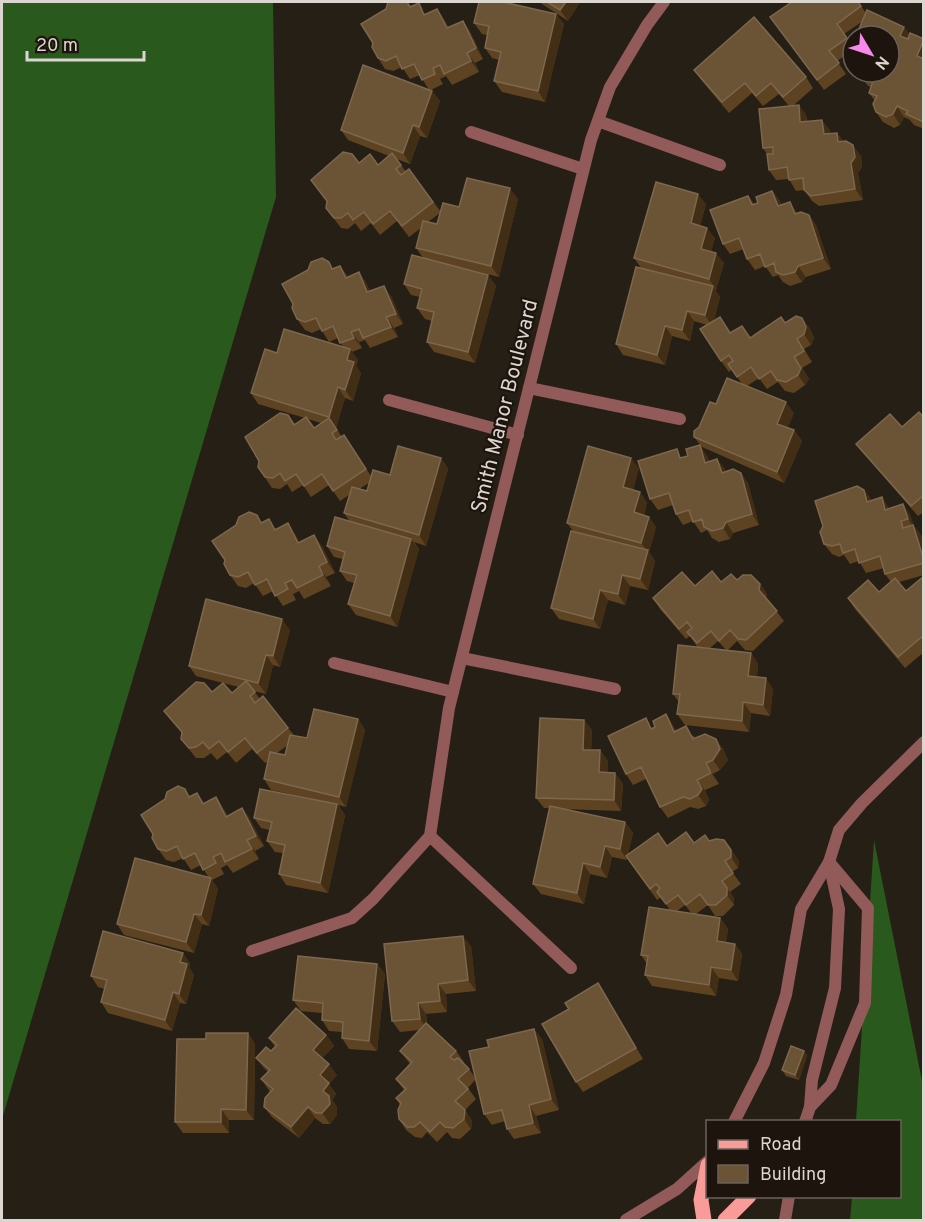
<svg xmlns="http://www.w3.org/2000/svg" width="925" height="1222" font-family="Overpass,sans-serif">
<style>
.forest{fill:#29591c}
.lines{fill:none;stroke-linecap:round;stroke-linejoin:round}
.service{stroke:#925a59;stroke-width:12}
.minor{stroke:#925a59;stroke-width:12}
.primary{stroke:#f99b99;stroke-width:15}
.wall{fill:#5e4322;fill-rule:evenodd}
.shaded-wall{fill:#422e15}
.building{fill:#6b5335;stroke:#7d674d;stroke-width:1.5}
.labels{text-anchor:middle;stroke-width:4.5;stroke-linejoin:round;paint-order:stroke}
.street-label{font-size:21px;fill:#dcd6d1;stroke:#1d150d}
</style>
<rect width="100%" height="100%" fill="#261f16"/>
<g class="forest">
<polygon points="2,2 273,2 276,197 2,1119"/>
<polygon points="874,840 923,1086 923,1220 850,1220 852,1197 900,1196 900,1122 856,1121"/>
</g>
<g class="lines">
<g class="service">
<polyline points="598,121 720,165"/>
<polyline points="471,132 583,169"/>
<polyline points="529,388 680,419"/>
<polyline points="389,400 518,435"/>
<polyline points="462,658 615,689"/>
<polyline points="334,663 453,692"/>
<polyline points="252,951 352,918 373,899 430,836 571,968"/>
</g>
<g class="minor">
<polyline points="430,836 449,708 591,140 610,87 647,25 664,2"/>
<polyline points="810,1107 812,1080 835,988 839,909 829,863"/>
<polyline points="734,1122 764,1063 786,995 801,909 829,862 839,830 862,803 924,742"/>
<polyline points="805,1122 810,1107 831,1085 865,1003 868,908 829,862"/>
<polyline points="626,1220 677,1189 708,1161"/>
<polyline points="785,1220 789,1196"/>
</g>
<g class="primary">
<polyline points="704,1220 701,1200 708,1165"/>
<polyline points="725,1220 749,1196"/>
</g>
</g>
<g class="wall">
<path d="M408,2L411,7L426,14L437,9L444,19L449,28L463,21L470,31L483,59L475,63L479,72L452,85L446,76L440,79L443,84L431,90L440,101L427,138L420,136L410,164L397,159L406,172L409,169L441,212L459,207L518,199L499,277L438,262L488,275L496,286L475,363L434,352L427,342L432,321L425,319L417,308L420,297L411,295L404,284L423,258L416,248L421,228L409,237L397,221L380,235L371,223L361,231L355,223L348,229L341,228L326,208L327,202L311,180L359,163L378,165L389,156L348,140L341,130L429,90L420,75L410,79L402,67L393,71L385,69L378,58ZM440,213L437,224L428,222Z"/>
<polygon points="539,2 580,2 568,21"/>
<polygon points="858,2 866,13 910,34 924,39 924,129 914,125 910,120 904,117 900,125 894,128 883,122 876,112 875,101 869,93 871,87 868,86 860,75 889,72 863,21 844,34 852,45 853,43 853,50 837,61 846,74 824,90 778,28"/>
<polygon points="556,14 564,24 545,102 502,92 494,81 499,60 492,58 485,48 487,35 482,34 474,23"/>
<polygon points="694,70 806,77 813,88 794,105 799,105 806,115 807,121 830,130 830,133 837,133 843,141 861,156 862,167 858,173 863,200 819,206 812,201 804,190 796,191 789,179 776,180 769,170 767,154 763,148 789,106 779,94 763,106 752,93 729,113 702,81"/>
<polygon points="772,191 780,201 781,205 798,213 809,215 816,225 831,269 806,277 802,282 790,286 783,282 778,275 773,277 765,266 755,270 747,259 744,249 730,254 723,244 748,196 754,204 758,203"/>
<polygon points="706,204 700,226 715,238 711,251 724,263 716,290 715,290 720,297 714,320 731,333 751,337 785,323 802,318 810,329 814,338 811,345 804,349 812,362 802,368 809,379 805,385 794,393 785,391 778,382 767,389 759,378 747,386 794,413 787,428 794,430 802,441 784,483 702,447 694,437 699,427 716,404 742,384 732,369 729,372 721,361 707,325 694,321 690,341 672,336 665,365 623,355 616,344 641,268 634,258"/>
<path d="M329,262L333,269L348,277L359,272L366,283L370,291L391,296L403,324L394,328L398,337L370,348L365,340L359,342L362,348L352,352L358,360L356,366L361,373L353,401L345,398L336,428L342,437L344,435L371,476L390,475L441,458L448,469L426,546L414,542L419,549L397,627L356,615L348,604L354,583L347,581L340,571L343,559L334,557L327,546L350,522L344,513L349,495L340,501L329,485L311,497L303,485L292,492L287,484L280,489L272,488L258,467L288,415L295,424L305,418L258,404L251,393L277,353L343,347L338,338L329,342L321,329L312,333L305,330L297,319ZM308,419L321,423L314,428ZM369,483L367,491L359,489Z"/>
<polygon points="924,418 924,512 918,516 864,454 856,444"/>
<polygon points="707,456 709,461 725,469 725,471 748,483 759,525 733,533 730,539 719,542 712,538 707,530 701,533 693,521 683,525 676,514 673,505 658,510 650,499 683,457"/>
<polygon points="639,468 633,490 647,502 644,515 649,517 656,527 649,552 655,561 648,590 630,586 625,605 608,600 600,629 559,619 551,608 573,531 567,523"/>
<polygon points="864,490 872,501 889,508 903,504 910,515 914,526 921,535 924,545 924,575 899,582 906,591 924,576 924,652 905,668 855,609 848,598 879,592 891,582 885,574 884,568 866,573 859,561 850,564 844,555 839,557 832,554 824,544"/>
<polygon points="262,522 277,529 295,534 299,542 322,546 335,573 326,577 331,586 304,599 299,591 293,594 296,600 283,606 273,591 263,596 254,583 246,588 238,586 230,575"/>
<path d="M737,580L760,584L767,594V599L784,621L753,651L745,650L737,641L727,651L751,653L758,664L757,677L773,689L770,716L751,713L749,732L685,725L677,714L679,702L673,694L698,648L690,636L686,639L660,609L653,598L695,586ZM718,641L726,650L709,649Z"/>
<path d="M290,630L280,667L273,665L266,694L254,691L260,699L288,728L294,735L307,738L358,719L365,730L346,807L338,805L345,815L328,893L286,885L279,874L283,853L275,852L267,841L270,830L261,828L254,818L313,799L271,790L264,779L268,761L265,763L252,749L236,763L227,752L217,760L211,753L204,758H196L181,739L182,733L164,711L212,692L223,683L196,676L189,666ZM223,683L235,686L238,687L232,693ZM288,745L285,755L277,753Z"/>
<polygon points="666,714 676,731 694,736 695,738 716,739 723,749 728,760 720,770 713,774 719,784 705,790 709,800 706,806 698,809 690,807 668,818 660,807 646,779 633,785 626,774 653,728 655,727"/>
<path d="M584,720L592,730L591,750H600L608,761L607,772L615,773L623,784L621,811L564,809L625,822L633,833L628,854L667,846L724,840L739,861L738,868L732,872L741,884L730,892L734,898V905L723,916H715L708,905L696,914L720,918L728,929L726,942L735,944L742,954L738,981L719,978L716,996L652,986L645,975L647,964L641,955L670,910L661,897L657,900L627,858V860L612,857L607,878L590,874L584,904L541,894L533,884L549,808H544L536,798ZM685,905L692,914L677,911Z"/>
<polygon points="197,793 204,803 216,797 228,816 242,808 250,819 264,846 255,851 259,859 233,873 227,865 221,868 224,874 212,880 218,889 209,926 202,924 194,953 124,935 117,924 209,878 201,865 191,870 183,858 174,862 166,860 158,849 190,796"/>
<polygon points="471,946 476,991 446,994 447,1012 426,1014 427,1023 456,1051 464,1062 463,1063 469,1069 476,1079 542,1039 559,1110 536,1116 541,1133 514,1139 507,1129 505,1121 492,1125 484,1114 476,1079 468,1088 476,1099 465,1110 472,1121 471,1129 460,1139 452,1138 447,1132 437,1142 427,1132 422,1138 415,1137 406,1130 399,1119 400,1105 396,1098 404,1090 396,1079 410,1064 400,1051 420,1030 400,1032 392,1021"/>
<polygon points="183,953 190,964 189,967 194,975 186,1004 180,1003 172,1031 108,1013 101,1002 105,989 98,987 91,976"/>
<polygon points="377,964 385,974 377,1051 349,1049 342,1038 342,1032 329,1031 322,1020 322,1013 301,1011 293,1000"/>
<polygon points="598,983 605,994 643,1059 583,1092 576,1082 569,1009"/>
<polygon points="248,1033 255,1044 254,1120 229,1120 229,1133 183,1133 175,1122 206,1039"/>
<polygon points="326,1035 334,1046 322,1058 337,1075 329,1084 336,1094 332,1100 337,1107 337,1115 330,1124 323,1124 315,1118 299,1138 272,1117 264,1107 270,1092 261,1079 268,1072 264,1068 256,1058 271,1051 275,1047 269,1038"/>
<polygon points="804,1051 807,1056 799,1080 786,1076 782,1070"/>
</g>
<g class="shaded-wall">
<polygon points="566,2 580,2 568,21 560,10"/>
<polygon points="437,9 444,19 454,39 447,28"/>
<polygon points="556,14 564,24 545,102 538,91"/>
<polygon points="463,21 470,31 483,59 476,48"/>
<polygon points="904,27 912,37 908,46 900,36"/>
<polygon points="924,39 924,66 917,56"/>
<polygon points="467,53 475,63 479,72 471,61"/>
<polygon points="432,91 440,101 427,138 419,127"/>
<polygon points="799,105 806,115 808,133 800,122"/>
<polygon points="897,106 904,117 900,125 893,114"/>
<polygon points="822,120 830,130 832,145 824,134"/>
<polygon points="413,125 420,136 410,164 403,153"/>
<polygon points="837,133 844,143 838,142"/>
<polygon points="853,145 861,156 862,167 858,173 863,200 855,189 851,163"/>
<polygon points="510,188 518,199 499,277 491,266"/>
<polygon points="772,191 780,201 786,217 778,206"/>
<polygon points="698,194 706,204 698,233 691,223"/>
<polygon points="790,202 797,213 795,214"/>
<polygon points="809,215 816,225 831,269 823,258"/>
<polygon points="707,228 715,238 709,259 701,249"/>
<polygon points="716,253 724,263 716,290 709,279"/>
<polygon points="340,266 348,276 353,289 346,278"/>
<polygon points="798,266 806,277 802,282 795,272"/>
<polygon points="359,272 366,283 375,303 367,292"/>
<polygon points="488,275 496,286 475,363 468,352"/>
<polygon points="384,286 391,296 403,324 396,314"/>
<polygon points="713,286 720,297 712,326 705,315"/>
<polygon points="687,311 694,321 690,341 682,330"/>
<polygon points="386,317 394,328 398,337 391,327"/>
<polygon points="802,318 810,329 814,338 811,345 804,334"/>
<polygon points="665,326 672,336 665,365 657,355"/>
<polygon points="351,332 359,342 362,348 354,338"/>
<polygon points="350,349 358,360 356,366 361,373 353,401 345,390 347,360"/>
<polygon points="794,357 809,379 805,385 798,375"/>
<polygon points="338,387 345,398 336,428 344,441 329,417"/>
<polygon points="786,402 794,413 785,434 777,424"/>
<polygon points="794,430 802,441 784,483 777,472"/>
<polygon points="700,445 707,456 712,473 705,463"/>
<polygon points="441,458 448,469 426,546 419,535"/>
<polygon points="631,458 639,468 631,498 623,487"/>
<polygon points="717,459 725,469 729,483 722,473"/>
<polygon points="741,473 748,483 759,525 752,514"/>
<polygon points="864,490 872,501 867,502"/>
<polygon points="640,492 647,502 641,523 634,512"/>
<polygon points="882,497 889,508 885,510"/>
<polygon points="903,504 910,515 914,526 921,535 924,545 924,560 914,528 908,519"/>
<polygon points="649,517 656,527 649,552 655,561 648,590 640,579 648,552 641,543"/>
<polygon points="726,522 733,533 730,539 723,528"/>
<polygon points="288,523 295,534 305,554 298,543"/>
<polygon points="314,535 322,546 335,573 327,562"/>
<polygon points="411,539 419,549 397,627 390,616"/>
<polygon points="319,566 326,577 331,586 323,575"/>
<polygon points="622,575 630,586 625,605 618,594"/>
<polygon points="760,584 767,594 767,601 759,590"/>
<polygon points="600,590 608,600 600,629 593,619"/>
<polygon points="282,619 290,630 280,667 273,656"/>
<polygon points="751,653 758,664 756,686 748,676"/>
<polygon points="266,655 273,665 266,694 258,683"/>
<polygon points="766,678 773,689 770,716 763,705"/>
<polygon points="743,702 751,713 749,732 742,721"/>
<polygon points="666,714 673,725 681,742 674,732"/>
<polygon points="358,719 365,730 346,807 339,797"/>
<polygon points="584,720 592,730 591,761 583,750"/>
<polygon points="716,739 723,749 728,760 720,770 713,760"/>
<polygon points="600,750 608,761 607,783 599,772"/>
<polygon points="706,763 713,774 719,784 711,773"/>
<polygon points="615,773 623,784 621,811 614,800"/>
<polygon points="697,780 705,790 709,800 706,806 698,795"/>
<polygon points="216,797 223,808 233,828 226,817"/>
<polygon points="337,804 345,815 328,893 320,883"/>
<polygon points="242,808 250,819 264,846 256,836"/>
<polygon points="625,822 633,833 627,860 620,849"/>
<polygon points="247,840 255,851 259,859 252,849"/>
<polygon points="605,846 612,857 607,878 600,867"/>
<polygon points="731,850 739,861 738,868 731,857"/>
<polygon points="583,863 590,874 584,904 577,893"/>
<polygon points="211,878 218,889 209,926 201,915"/>
<polygon points="722,881 734,898 734,905 727,895"/>
<polygon points="194,914 202,924 194,953 186,942"/>
<polygon points="720,918 728,929 725,951 717,941"/>
<polygon points="463,936 471,946 476,991 468,980"/>
<polygon points="735,944 742,954 738,981 731,970"/>
<polygon points="183,953 190,964 189,967 194,975 186,1004 179,994 180,962"/>
<polygon points="377,964 385,974 377,1051 369,1041"/>
<polygon points="711,967 719,978 716,996 709,985"/>
<polygon points="598,983 605,994 643,1059 636,1048"/>
<polygon points="438,984 446,994 447,1012 440,1001"/>
<polygon points="173,992 180,1003 172,1031 165,1020"/>
<polygon points="418,1003 426,1014 427,1029 420,1019"/>
<polygon points="534,1029 542,1039 559,1110 551,1099"/>
<polygon points="248,1033 255,1044 254,1120 246,1110"/>
<polygon points="326,1035 334,1046 320,1060 313,1050"/>
<polygon points="804,1051 807,1056 799,1080 795,1075"/>
<polygon points="329,1064 337,1075 329,1084 336,1094 332,1100 337,1107 337,1115 330,1124 322,1113 323,1091 320,1075"/>
<polygon points="529,1105 536,1116 541,1133 533,1123"/>
<polygon points="308,1107 315,1118 299,1138 291,1127"/>
<polygon points="221,1109 229,1120 229,1133 221,1122"/>
<polygon points="465,1110 472,1121 471,1129 464,1119"/>
</g>
<g class="building">
<polygon points="388,2 407,2 410,7 419,3 424,15 437,9 447,28 463,21 476,48 467,53 471,61 444,74 440,65 433,68 435,74 422,80 414,64 402,69 396,56 386,61 378,58 372,47 373,43 361,24 386,9"/>
<polygon points="479,2 503,2 556,14 538,91 494,81 501,52 485,48 489,26 474,23"/>
<polygon points="547,2 566,2 560,10"/>
<polygon points="792,2 858,2 861,6 837,24 847,38 829,51 839,63 817,80 770,17"/>
<polygon points="867,10 904,27 900,36 908,39 910,33 924,39 917,56 924,59 924,72 923,74 924,75 924,122 906,114 908,111 897,106 893,114 886,117 876,112 873,104 877,96 869,93 873,81 860,75 862,72 889,72 889,36 856,36"/>
<polygon points="754,17 806,77 783,97 771,83 756,96 745,83 722,102 694,70"/>
<polygon points="363,65 432,91 419,127 413,125 403,153 341,130"/>
<polygon points="799,105 800,122 822,120 824,134 837,133 838,142 846,141 853,145 855,157 851,163 855,189 811,196 804,190 803,178 789,180 787,167 769,170 767,154 773,154 773,147 763,148 759,109"/>
<polygon points="343,152 352,154 359,163 370,154 378,165 392,153 401,165 396,169 401,175 409,169 433,202 402,226 390,211 373,224 364,212 353,220 348,213 341,218 334,218 326,208 327,201 311,180"/>
<polygon points="467,178 510,188 491,266 416,248 423,221 437,224 443,203 459,207"/>
<polygon points="656,182 698,194 691,223 707,228 701,249 716,253 709,279 634,258"/>
<polygon points="772,191 778,206 790,202 795,214 801,212 809,215 823,258 798,266 795,272 783,275 776,272 774,263 765,267 760,254 747,259 739,238 723,244 710,210 748,196 752,205 758,203 756,197"/>
<polygon points="412,255 488,275 468,352 427,342 434,312 417,308 422,289 404,284"/>
<polygon points="322,258 329,262 332,269 340,266 346,278 359,272 367,292 384,286 396,314 386,317 391,327 363,338 359,329 351,332 354,338 340,343 333,326 322,331 316,318 305,322 297,319 292,308 293,304 282,284 308,270 311,262"/>
<polygon points="636,267 713,286 705,315 687,311 682,330 665,326 657,355 616,344"/>
<polygon points="796,316 802,318 806,327 804,334 797,339 804,351 794,357 801,368 798,375 786,382 777,380 771,371 759,379 751,367 737,377 728,364 733,361 729,355 721,361 700,329 720,317 730,333 742,326 750,338 781,317 785,323"/>
<polygon points="284,329 350,349 347,360 354,362 345,390 338,387 329,417 251,393 265,349 277,353"/>
<polygon points="727,378 786,402 777,424 794,430 777,472 694,437 694,431 699,427 710,402 716,404"/>
<polygon points="919,412 924,418 924,495 911,506 856,444 890,414 902,427"/>
<polygon points="280,413 288,415 294,425 306,417 314,428 329,418 337,430 332,433 336,440 344,435 366,469 333,491 322,474 304,486 296,474 285,481 280,473 273,478 265,477 258,467 259,461 245,437"/>
<polygon points="700,445 705,463 717,459 722,473 733,469 741,473 752,514 726,522 723,528 712,531 704,527 702,519 693,522 689,510 676,514 669,493 650,499 638,461 677,449 680,458 688,456 686,449"/>
<polygon points="398,446 441,458 419,535 344,513 352,487 367,491 373,470 390,475"/>
<polygon points="588,446 631,458 623,487 640,492 634,512 649,517 641,543 567,523"/>
<polygon points="857,486 864,490 867,502 882,497 885,510 903,504 908,519 901,521 903,528 913,525 924,560 924,563 885,574 880,556 859,563 855,549 843,553 840,544 832,546 824,544 820,532 823,526 815,501"/>
<polygon points="249,512 257,515 261,523 269,519 275,530 288,523 298,543 314,535 327,562 319,566 323,575 297,588 292,580 285,583 288,589 275,596 267,579 255,585 248,572 238,577 230,575 224,564 225,560 212,541 236,525 239,517"/>
<polygon points="335,517 411,539 390,616 348,604 357,575 340,571 345,552 327,546"/>
<polygon points="571,531 648,550 640,579 622,575 618,594 600,590 593,619 551,608"/>
<polygon points="712,571 721,582 731,574 737,580 743,575 751,575 760,584 759,590 777,611 746,640 738,639 730,630 719,641 711,631 697,643 687,632 692,628 687,622 679,629 653,598 682,572 695,586"/>
<polygon points="924,576 924,635 898,657 848,598 868,580 879,592 895,578 906,591"/>
<polygon points="206,599 282,619 273,656 266,655 258,683 189,666"/>
<polygon points="678,645 751,653 748,676 766,678 763,705 743,702 742,721 677,714 680,694 673,694"/>
<polygon points="246,681 255,692 250,696 255,703 263,696 288,728 257,753 245,738 228,752 219,741 209,749 203,742 196,747 189,748 181,739 182,732 164,711 196,682 204,683 212,692 223,683 232,693"/>
<polygon points="314,709 358,719 339,797 264,779 270,752 285,755 290,735 307,738"/>
<polygon points="666,714 674,732 686,726 693,739 705,734 716,739 720,749 713,760 706,763 711,773 697,780 702,789 698,795 690,799 683,797 660,807 641,767 626,774 608,736 646,718 651,729 655,727 653,721"/>
<polygon points="540,718 584,720 583,750 600,750 599,772 615,773 614,800 536,798"/>
<polygon points="178,786 185,789 189,797 197,793 203,804 216,797 226,817 242,808 256,836 247,840 252,849 225,862 221,853 213,857 216,863 203,870 195,853 183,859 177,846 167,851 158,849 152,838 153,834 141,815 165,799 167,792"/>
<polygon points="260,789 337,804 320,883 279,874 285,845 267,841 272,822 254,818"/>
<polygon points="550,806 625,822 620,849 605,846 600,867 583,863 577,893 533,884"/>
<polygon points="686,832 694,843 705,835 709,841 716,839 724,840 731,850 731,857 725,861 733,873 722,881 727,888 727,895 716,905 708,905 700,894 686,905 678,895 666,904 657,892 660,888 656,884 650,889 626,856 658,833 667,846"/>
<polygon points="135,858 211,878 201,915 194,914 186,942 117,924"/>
<polygon points="649,907 720,918 717,941 735,944 731,970 711,967 709,985 645,975 648,956 641,955"/>
<polygon points="103,931 183,953 180,962 187,964 179,994 173,992 165,1020 101,1002 107,980 91,976"/>
<polygon points="463,936 468,980 438,984 440,1001 418,1003 420,1019 392,1021 384,944"/>
<polygon points="298,956 377,964 369,1041 342,1038 343,1022 322,1020 323,1003 293,1000"/>
<polygon points="598,983 636,1048 576,1082 542,1024 569,1009 565,1003"/>
<polygon points="296,1008 326,1035 313,1050 329,1064 320,1075 329,1083 323,1091 329,1096 330,1104 322,1113 316,1113 308,1107 291,1127 264,1107 265,1098 273,1089 261,1079 270,1070 256,1058 266,1047 271,1051 277,1045 269,1038"/>
<polygon points="426,1023 456,1051 450,1057 454,1060 458,1058 469,1069 458,1079 468,1089 455,1101 465,1110 464,1119 453,1128 445,1127 440,1122 430,1132 420,1122 414,1127 407,1127 399,1119 398,1110 401,1103 396,1098 406,1089 396,1079 412,1062 400,1051"/>
<polygon points="534,1029 551,1099 529,1105 533,1123 507,1129 502,1110 484,1114 469,1051 489,1047 487,1040"/>
<polygon points="206,1033 248,1033 246,1110 221,1109 221,1122 175,1122 177,1039 206,1039"/>
<polygon points="791,1046 804,1051 795,1075 782,1070"/>
</g>
<g class="labels">
<g class="street-label">
<text transform="translate(504 406) rotate(-76)" y="7">Smith Manor Boulevard</text>
</g>
</g>
<rect width="925" height="1222" fill="none" stroke="#dcd6d1" stroke-width="6"/>
<rect x="706" y="1120" width="195" height="78" fill="#1d150d" stroke="#69625b" stroke-width="1.5"/>
<rect x="718" y="1140" width="30" height="9" fill="#f99b99" stroke="#69625b" stroke-width="1.5"/>
<text x="760" y="1150" font-size="18" fill="#dcd6d1">Road</text>
<rect x="718" y="1165" width="30" height="18" fill="#6b5335" stroke="#69625b" stroke-width="1.5"/>
<text x="760" y="1180" font-size="18" fill="#dcd6d1">Building</text>
<g transform="translate(871 54) rotate(129)"><circle r="28" fill="#1d150d" stroke="#69625b" stroke-width="1.5"/>
<path d="M0-4.5L10 22L0 15L-10 22Z" fill="#f888ea"/>
<text y="-9" font-size="16" font-weight="bold" text-anchor="middle" fill="#dcd6d1">N</text>
</g>
<path d="M27 51v9h117v-9" fill="none" stroke="#dcd6d1" stroke-width="3"/>
<text x="36" y="51" font-size="18" fill="#dcd6d1" stroke="#1d150d" stroke-width="4.5" paint-order="stroke">20 m</text>
</svg>
